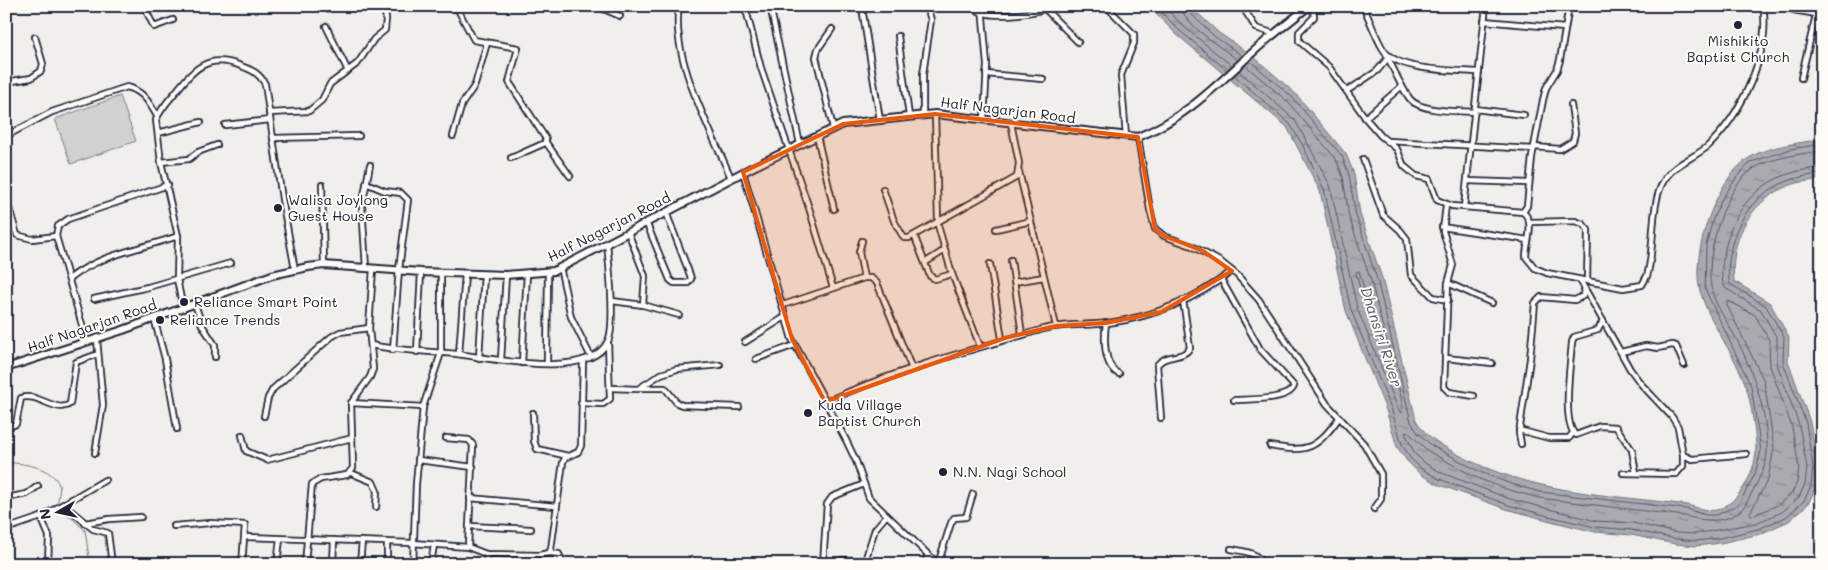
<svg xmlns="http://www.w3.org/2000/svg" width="1828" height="570" font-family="Mali,sans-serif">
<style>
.garden{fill:#d2d1d1;stroke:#7a7a86}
.water{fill:url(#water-ripples);stroke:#737381}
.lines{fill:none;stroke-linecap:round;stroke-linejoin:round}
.shore{stroke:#58586a;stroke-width:1}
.stream{stroke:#737381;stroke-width:1}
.minor-casing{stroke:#22223b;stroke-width:8}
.secondary-casing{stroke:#22223b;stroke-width:10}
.minor{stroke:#fdfcf7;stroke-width:4.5}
.secondary{stroke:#fdfcf7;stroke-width:6}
.marked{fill:#e8590c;fill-opacity:0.2;stroke:#e8590c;stroke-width:4;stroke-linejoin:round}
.poi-dot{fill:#22223b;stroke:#fdfcf7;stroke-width:2}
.labels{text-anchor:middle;stroke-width:4;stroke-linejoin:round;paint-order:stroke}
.poi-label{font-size:14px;fill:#22223b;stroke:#fdfcf7;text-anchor:start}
.street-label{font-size:14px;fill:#22223b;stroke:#fdfcf7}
.water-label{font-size:15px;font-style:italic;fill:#58586a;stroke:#fdfcf7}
</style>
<defs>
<pattern id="water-ripples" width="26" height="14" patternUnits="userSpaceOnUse" patternTransform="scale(1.25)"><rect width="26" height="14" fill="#a9a9b0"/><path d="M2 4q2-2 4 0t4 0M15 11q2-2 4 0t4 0" fill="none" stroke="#898990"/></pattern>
</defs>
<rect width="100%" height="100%" fill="#f0efec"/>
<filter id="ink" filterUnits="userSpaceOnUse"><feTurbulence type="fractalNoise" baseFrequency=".02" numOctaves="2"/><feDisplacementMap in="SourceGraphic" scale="10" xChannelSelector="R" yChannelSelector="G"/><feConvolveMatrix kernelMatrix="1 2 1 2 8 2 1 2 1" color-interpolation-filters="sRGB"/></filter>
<g filter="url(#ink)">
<polygon class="garden" points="120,96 136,141 71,164 55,119"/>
<path class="water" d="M1148,6H1190L1219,33L1254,57L1296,94L1346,154L1354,174L1360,214L1382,278L1416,420C1426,437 1440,444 1457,454C1531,494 1606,494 1687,505C1696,507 1708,512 1717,510C1739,503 1755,473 1756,450C1756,434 1751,402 1746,386C1735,354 1709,323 1700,291C1690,255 1716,178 1749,158C1767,146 1800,143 1822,139V179C1809,181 1795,182 1784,188C1747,205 1730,242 1734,281L1770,303L1789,337L1788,361L1810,422L1818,467L1816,487L1808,504L1789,521L1760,534L1721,543L1696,546L1675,544L1631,535L1595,532L1547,520L1506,509L1437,484L1420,474L1407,461L1397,447L1386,410L1346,311L1320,191L1287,127L1176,34Z"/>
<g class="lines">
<g class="shore">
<polyline points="1155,6 1179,30 1227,70"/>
<polyline points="1164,6 1183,26 1232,66"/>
<path d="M1181,6C1182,24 1224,49 1238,60"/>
<polyline points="1187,6 1189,12 1215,37 1243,56"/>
<polyline points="1250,61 1292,97 1342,156 1349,175 1356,216 1377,279 1411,422 1418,433 1431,445 1480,472 1511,484 1540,492 1686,509 1706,515 1716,515 1739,504 1755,474 1761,451 1751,386 1705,289 1706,245 1713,219 1722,199 1739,174 1751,162 1791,149 1822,144"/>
<polyline points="1239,71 1295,120 1330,185 1357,308 1399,411 1402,413 1402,401 1371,281 1349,217 1343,177 1336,159 1288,102 1245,65"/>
<path d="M1234,75L1290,124L1302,144L1324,189L1351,310L1391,408L1402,444L1410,458L1422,469L1439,479L1508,505L1548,516L1595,527L1632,530L1676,539L1696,541L1720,538L1758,529L1786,517L1804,501L1811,486L1813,467L1806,423L1783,362L1784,337L1766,306L1730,284C1727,274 1729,264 1730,254C1738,205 1773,177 1822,174"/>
<path d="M1822,151C1800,154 1775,157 1756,167C1725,184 1705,254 1711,287C1714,304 1728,323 1736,338C1753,371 1768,413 1767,451C1767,468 1756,484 1748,500C1736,525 1707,522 1685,516L1539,498L1509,490L1477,478L1428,451L1407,431L1405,433L1415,454L1426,464L1442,473L1510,499L1596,521L1633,523L1677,533L1695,534L1756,523L1782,512L1799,497L1805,484L1807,467L1799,425L1777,364V338L1761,310L1725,288C1720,278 1722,265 1724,254C1733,202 1768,170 1822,168"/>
<polygon points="1359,271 1369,305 1368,308 1365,307 1356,273"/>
<polygon points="1729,301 1755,315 1769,340 1770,366 1792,427 1799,467 1797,482 1792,493 1778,505 1752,516 1750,513 1768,479 1774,448 1764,381 1727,305"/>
</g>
<g class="stream">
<path d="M6,463C22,462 54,468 59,485C61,492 57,497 58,504"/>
<polyline points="66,513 85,530 90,564"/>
</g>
<g class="minor-casing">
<g id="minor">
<polyline points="144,6 154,27 173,20"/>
<polyline points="456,6 474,40 518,48 509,82 546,139 545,143 511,158"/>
<polyline points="597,6 620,16"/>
<path d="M679,6C670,58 711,130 731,178"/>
<polyline points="745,6 761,68 810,211 833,288"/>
<polyline points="770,6 800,144"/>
<polyline points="920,6 928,10 931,20 923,74 923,114"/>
<path d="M969,6C974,8 979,12 984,13C1000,17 1036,14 1051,6"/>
<polyline points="982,6 987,65 984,120"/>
<polyline points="1106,6 1134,34 1134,43 1121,75 1126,136"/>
<polyline points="1242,6 1256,28 1275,34"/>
<path d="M1313,6L1314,17L1299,32V41L1329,67L1367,120L1381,136L1397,149L1404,166L1416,176L1429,179L1437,200L1452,206L1523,212C1536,223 1526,242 1526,257L1535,268L1547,273L1623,288L1642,285L1647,276C1655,251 1650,205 1663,182C1672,165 1692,159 1707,147C1741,116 1771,52 1763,6"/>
<path d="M1363,6C1370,20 1375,36 1383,49C1397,72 1454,70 1479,72"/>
<polyline points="1045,9 1078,42"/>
<polyline points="1793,10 1811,13 1822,18"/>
<polyline points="863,14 880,120"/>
<polyline points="1484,21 1565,28"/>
<polyline points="326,26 348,71"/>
<polyline points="832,29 818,49 816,57 833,128"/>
<polyline points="898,36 909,116"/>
<path d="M1386,54C1394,69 1400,86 1410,99C1420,112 1459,111 1474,112"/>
<polyline points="986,74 1043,79"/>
<polyline points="1801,78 1816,15"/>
<polyline points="6,82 31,78 41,71 43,64 35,37"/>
<polyline points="1347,91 1377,71 1388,58"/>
<polyline points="1475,109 1524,115"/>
<polyline points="269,113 309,111 322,100 330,84 358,63 374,39 385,30 386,19 384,6"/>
<polyline points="935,114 938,221"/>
<polyline points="1365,118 1402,86"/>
<polyline points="225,125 270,120"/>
<polyline points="158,133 201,122"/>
<path d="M6,136L52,112L127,87C143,91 149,102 157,116"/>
<polyline points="453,136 462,104 475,85 487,43"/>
<polyline points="817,136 834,209"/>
<polyline points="1138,137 1150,210 1155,229 1164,236 1192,246 1221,262 1237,275 1259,300 1327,404 1364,444 1381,474 1381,499 1374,509"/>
<polyline points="273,138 359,136"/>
<polyline points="545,141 570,176"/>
<polyline points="1389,141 1534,149"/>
<polyline points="1534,147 1560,149 1573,141 1575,133 1571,105"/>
<polyline points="1363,159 1383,215 1400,230 1407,239 1411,275 1433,297 1448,300"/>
<polyline points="161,162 189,159 198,152 217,145"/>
<polyline points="743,172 792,339 846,440 856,461 869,498 938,564"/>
<polyline points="1019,172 1056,326"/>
<polyline points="1467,181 1529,183"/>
<polyline points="366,183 385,191 401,193 408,200 399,269 393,350"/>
<polyline points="322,185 324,265"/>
<polyline points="883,189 894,221 904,238 909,238 1017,177 1019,163 1011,123"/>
<polyline points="6,197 17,235 32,239 56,236"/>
<polyline points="1446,205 1443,231 1453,265 1448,283 1444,387 1449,392 1474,396"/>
<polyline points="1464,207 1486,6"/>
<polyline points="1523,212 1527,206 1532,157 1543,100 1546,88 1557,70 1560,60 1569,6"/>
<polyline points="646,222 670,280 674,283 688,283 691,279 690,275 666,212"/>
<polyline points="937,222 952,274 980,346"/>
<polyline points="1529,222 1575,221 1583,224 1588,230 1587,281"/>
<polyline points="1442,227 1528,240"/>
<polyline points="996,229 1031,221"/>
<polyline points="628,232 645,276 643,305"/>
<polyline points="914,235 930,276 935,279 952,274"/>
<polyline points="862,241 859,252 864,278"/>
<polyline points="1011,260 1022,334"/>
<polyline points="926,262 945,250"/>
<polyline points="990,264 1002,339"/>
<polyline points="560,267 571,317 591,357"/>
<polyline points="366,268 362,206 370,165"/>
<path d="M69,279C100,254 141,249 178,236"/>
<path d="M1221,279L1260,349L1294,386C1289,401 1248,399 1234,400"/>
<polyline points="1580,280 1630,369 1641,384 1672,417 1678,427 1683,455 1692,459 1746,454"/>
<polyline points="1014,282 1044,277"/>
<polyline points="1448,283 1492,303"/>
<polyline points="94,299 148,287 231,263"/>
<polyline points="612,301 643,305 679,315"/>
<polyline points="195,304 202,325 215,345 215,357"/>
<polyline points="783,305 864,278 871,278 877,283 912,369"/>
<path d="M183,309L177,279L178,236L161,162L156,120C160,110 167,102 174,94C193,70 207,52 241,66C252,70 259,73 265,84L282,199L295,270"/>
<polyline points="154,318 165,359 177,429"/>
<path d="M1603,321L1598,330L1574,337L1572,342C1571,360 1561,424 1576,435L1600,426L1616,427L1632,450L1636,473"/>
<path d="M1106,323C1104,338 1103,366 1119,374"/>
<polyline points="87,342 56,236 58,226 68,219 168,185"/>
<polyline points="745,342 785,317"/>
<path d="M371,345C399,351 428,351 457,354C491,358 590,381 608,341C616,325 609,264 607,243"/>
<polyline points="417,352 421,272"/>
<polyline points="1621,352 1646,346 1658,348 1672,345 1676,346 1684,365"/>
<polyline points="459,354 465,274"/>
<polyline points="479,358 484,274"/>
<polyline points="1446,358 1492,363"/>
<polyline points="756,359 795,345"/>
<polyline points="501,360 506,275"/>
<polyline points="522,363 527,274"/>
<polyline points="547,363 548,272"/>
<polyline points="611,388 638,389 661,374 677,369 720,365"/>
<polyline points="641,388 665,388 677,403 682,405 739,407"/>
<path d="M825,402C896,370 970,350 1044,329C1065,323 1087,326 1108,323C1153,317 1196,299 1232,271"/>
<polyline points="351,403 423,407"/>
<polyline points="581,403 603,404 610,399 608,343"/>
<polyline points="533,413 534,441 537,449 568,456"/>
<polyline points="264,416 268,398 273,389 331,337 340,332 369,328"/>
<path d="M1161,418L1157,365C1166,353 1182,360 1190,348L1183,300"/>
<path d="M6,428L16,424L21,398C38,392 55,414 70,404L76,362L98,354"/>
<polyline points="1519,430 1549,438 1569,438 1573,433"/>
<polyline points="242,435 246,451 267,460 352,438"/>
<polyline points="446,438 469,440 473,445 468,547"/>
<polyline points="1521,444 1519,433 1530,359 1535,303 1541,297 1575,300 1583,296 1584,291"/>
<path d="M1270,446C1308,453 1316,449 1339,418"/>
<polyline points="95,453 103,405 97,339"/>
<polyline points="418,460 473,467"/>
<polyline points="351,473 373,482 377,491 376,507"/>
<polyline points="1623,473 1676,474 1683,466 1683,455"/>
<polyline points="6,498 27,494 38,486"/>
<polyline points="470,498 556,506"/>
<polyline points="64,505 93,529 108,533 112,564"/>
<polyline points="41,517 49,536 48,564"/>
<polyline points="85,523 109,519 141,517"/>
<polyline points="174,526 210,523 245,525 242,564"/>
<polyline points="469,526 531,529"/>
<polyline points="6,529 41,517 105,480"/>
<polyline points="245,537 412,543 468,547 486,554 539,555 549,553 551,549 563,462 565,458 578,452 581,446 583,360"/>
<polyline points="387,542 387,564"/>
<path d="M1231,549C1242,551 1258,552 1262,564"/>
<polyline points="549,553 559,554 563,564"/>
<polyline points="486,554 487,564"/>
<polyline points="531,555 531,564"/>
<polyline points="277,564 280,539"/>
<polyline points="305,564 312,484 321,479 347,475 353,468 351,403 370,377 373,369 369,328 373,269"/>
<polyline points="333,564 334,540"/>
<polyline points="360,564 362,541"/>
<polyline points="413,564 416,484 423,407 441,353 441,273"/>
<polyline points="431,564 434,545"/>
<polyline points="823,564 827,504 832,497 864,484"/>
<polyline points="825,564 843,560 865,560"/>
<polyline points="864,564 875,529 886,516"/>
<polyline points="924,564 928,555"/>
<polyline points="938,564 951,523 954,518 966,517 973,494"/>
</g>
</g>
<g class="secondary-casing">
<path id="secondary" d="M6,368L123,330L272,275L308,267L324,265L421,272L506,275L554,271L753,167L843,124L935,114L1138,137C1190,116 1221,80 1261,45C1276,32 1293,19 1309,6"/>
</g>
<use href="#minor" class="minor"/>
<use href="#secondary" class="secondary"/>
</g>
</g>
<path class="marked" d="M935,114L1138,137L1155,229L1164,236L1203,251L1232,271L1161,312L1106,323L1056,326L1005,338L825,402L792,339L743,172L843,124Z"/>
<g class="poi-dot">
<circle cx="1738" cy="25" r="5"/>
<circle cx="278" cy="208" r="5"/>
<circle cx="184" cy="302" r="5"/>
<circle cx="160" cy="320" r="5"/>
<circle cx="808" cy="413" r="5"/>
<circle cx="943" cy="472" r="5"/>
</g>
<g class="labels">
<g class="poi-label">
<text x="1738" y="46" text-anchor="middle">Mishikito<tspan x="1738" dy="16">Baptist Church</tspan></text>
<text x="288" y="205">Walisa Joylong<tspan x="288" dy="16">Guest House</tspan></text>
<text x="194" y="307">Reliance Smart Point</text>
<text x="170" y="325">Reliance Trends</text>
<text x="818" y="410">Kuda Village<tspan x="818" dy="16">Baptist Church</tspan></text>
<text x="953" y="477">N.N. Nagi School</text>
</g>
<g class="street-label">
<text transform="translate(1008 110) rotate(7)" y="5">Half Nagarjan Road</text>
<text transform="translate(609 227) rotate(-27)" y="5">Half Nagarjan Road</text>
<text transform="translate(92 326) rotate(-19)" y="5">Half Nagarjan Road</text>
</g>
<g class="water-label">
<text transform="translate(1381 337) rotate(72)" y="5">Dhansiri River</text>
</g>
</g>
<rect width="1828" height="570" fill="none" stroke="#fdfcf7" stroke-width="25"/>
<rect x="12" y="12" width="1803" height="545" fill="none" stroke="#22223b" stroke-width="2" filter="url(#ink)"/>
<g transform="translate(58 512) rotate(261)" stroke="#fdfcf7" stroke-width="4" paint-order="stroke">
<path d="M0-4L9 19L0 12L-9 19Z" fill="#22223b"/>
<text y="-8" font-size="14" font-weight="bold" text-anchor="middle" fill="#22223b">N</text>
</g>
</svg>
